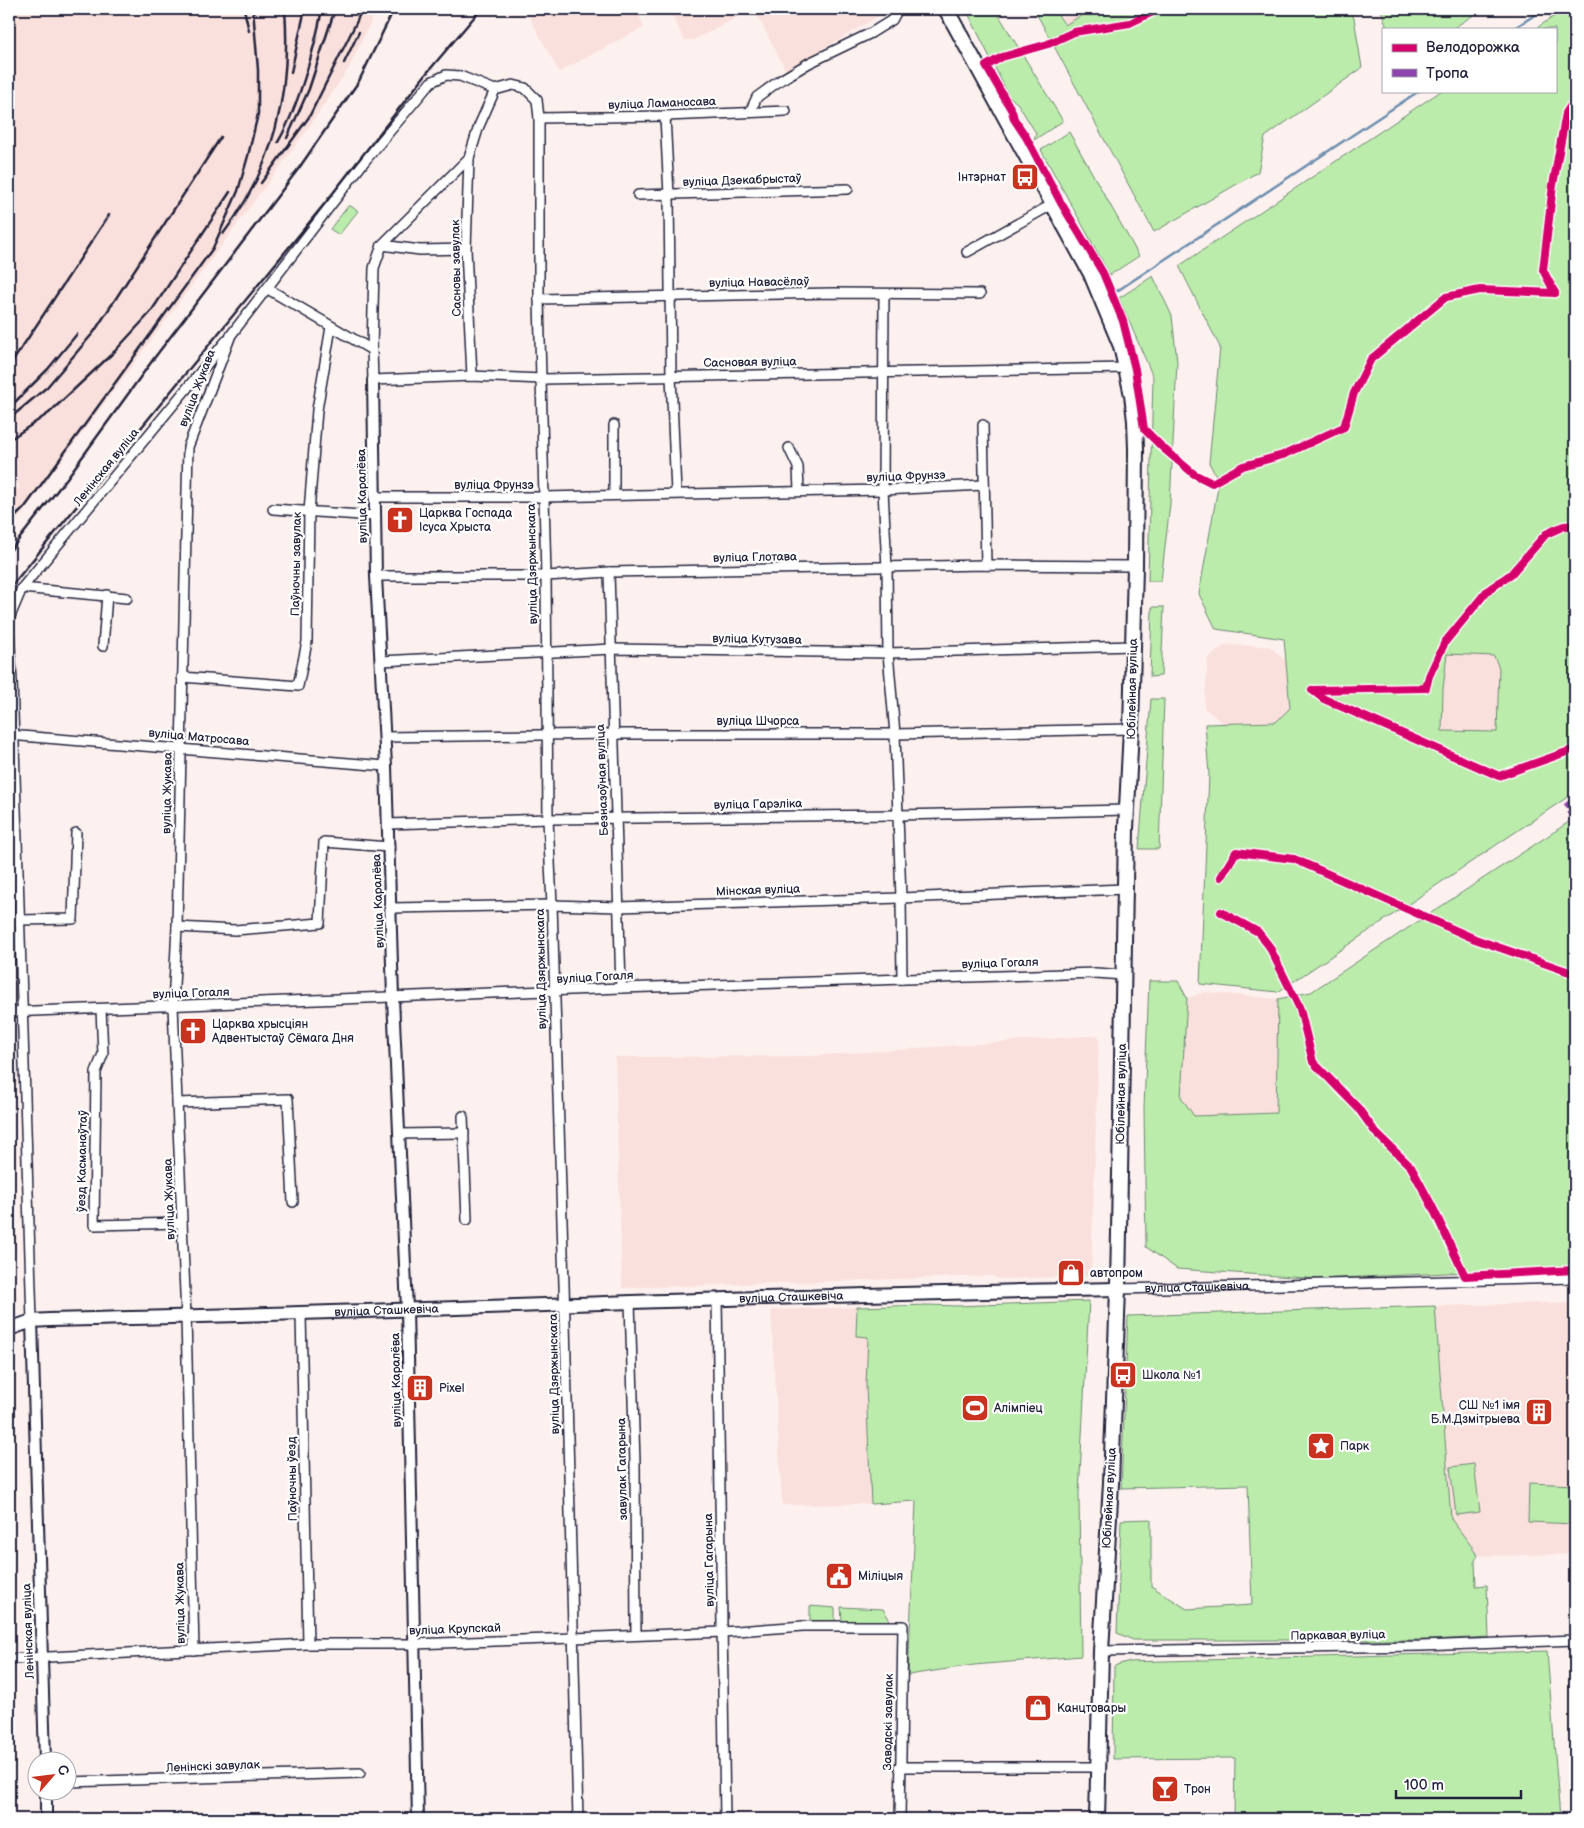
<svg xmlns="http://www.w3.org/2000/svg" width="1584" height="1828" font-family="'Balsamiq Sans',sans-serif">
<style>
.built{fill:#fae0dc}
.green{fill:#bbecab;stroke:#6e8773;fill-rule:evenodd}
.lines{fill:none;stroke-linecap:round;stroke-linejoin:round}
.stream{stroke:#6c8eaf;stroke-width:2.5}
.minor-casing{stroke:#22223b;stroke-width:12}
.tertiary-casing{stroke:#22223b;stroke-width:14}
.secondary-casing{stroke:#22223b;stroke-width:16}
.primary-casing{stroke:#22223b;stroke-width:18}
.minor{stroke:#fff;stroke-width:9}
.tertiary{stroke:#fff;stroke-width:10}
.secondary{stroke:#fff;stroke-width:12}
.primary{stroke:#fff;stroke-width:14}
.rail{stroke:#22223b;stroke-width:2.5}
.quiet{stroke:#8e44ad;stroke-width:6;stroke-dasharray:12 6;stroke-linecap:butt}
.cycleway-casing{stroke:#fff;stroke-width:11}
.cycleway{stroke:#d6006c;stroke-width:8}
.labels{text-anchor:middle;stroke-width:4.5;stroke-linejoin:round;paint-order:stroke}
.street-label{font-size:12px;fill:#22223b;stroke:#fff}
.poi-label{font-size:12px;fill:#22223b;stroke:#fff;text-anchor:start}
</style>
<rect width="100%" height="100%" fill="#fdf1ef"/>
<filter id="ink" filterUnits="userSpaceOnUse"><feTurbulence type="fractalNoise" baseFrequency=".02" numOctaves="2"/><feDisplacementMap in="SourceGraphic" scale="10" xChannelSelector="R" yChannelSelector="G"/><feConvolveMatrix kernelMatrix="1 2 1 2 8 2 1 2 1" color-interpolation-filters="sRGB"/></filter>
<g filter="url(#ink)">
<g class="built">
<polygon points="9,9 377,9 349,68 305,133 16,522 9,518 9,501 19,486 9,474"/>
<polygon points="525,9 665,9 652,16 649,10 639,15 644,27 559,72"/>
<polygon points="669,9 888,9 889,10 786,71 754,9 694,40 684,40"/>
<polygon points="1058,9 1092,9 1065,25"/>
<polygon points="1225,645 1269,646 1286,661 1290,709 1276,722 1223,723 1204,708 1208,658"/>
<polygon points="1447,653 1494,656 1499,668 1498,732 1442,731 1443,689"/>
<polygon points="1205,992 1278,999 1276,1113 1194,1116 1181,1098 1187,998"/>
<polygon points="1099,1035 1091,1276 999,1279 991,1276 622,1288 615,1057 810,1056"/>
<polygon points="1575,1302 1575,1554 1489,1556 1478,1555 1451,1519 1435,1306"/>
<polygon points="857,1307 856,1336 868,1337 866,1385 871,1504 782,1505 771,1310"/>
<polygon points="885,1814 885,1819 848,1819 848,1815"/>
</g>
<g class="green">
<polygon points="966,9 995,9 1063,121 1034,140 1036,133 1018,104 1009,96"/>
<polygon points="1034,9 1054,9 1065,25 1092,9 1348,9 1354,18 1362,68 1265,137 1258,172 1154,232"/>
<polygon points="1381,9 1483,9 1452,29 1387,29"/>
<path d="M1565,9H1575V792L1278,992L1200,984L1209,774L1205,724L1276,722L1290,708L1284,639L1216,629L1199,594L1219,481L1209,463L1220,347L1179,266L1441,91H1555V29H1535ZM1447,654L1494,656L1499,668L1497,732L1442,731L1443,689Z"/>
<polygon points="1069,132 1139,256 1110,275 1041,150"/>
<polygon points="349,205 358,211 339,235 330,229"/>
<polygon points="1153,276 1172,316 1177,362 1170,504 1161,581 1148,581 1153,377 1119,298"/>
<polygon points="1152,607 1164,607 1161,676 1150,677"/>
<polygon points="1151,699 1164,699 1159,849 1139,849"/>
<polygon points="1575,818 1575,1267 1320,1279 1177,1269 1146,1247 1144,1108 1149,981 1178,981 1187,998 1181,1097 1194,1116 1276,1113 1278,999 1311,992"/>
<polygon points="1089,1301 1079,1494 1081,1656 974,1665 908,1675 916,1501 871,1504 866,1385 868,1337 856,1336 857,1307 929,1305 956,1306"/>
<polygon points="1435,1306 1451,1519 1478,1555 1475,1561 1476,1586 1487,1585 1489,1637 1431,1640 1133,1640 1117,1633 1121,1520 1151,1519 1151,1586 1187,1609 1252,1605 1248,1485 1121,1488 1128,1316"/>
<polygon points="1474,1464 1480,1512 1456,1515 1450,1467"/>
<polygon points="1529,1483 1575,1485 1575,1524 1528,1522"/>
<polygon points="810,1606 835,1608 835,1622 810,1621"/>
<polygon points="841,1607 883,1609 891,1622 842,1621"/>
<polygon points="1547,1651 1560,1819 1234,1819 1235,1758 1113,1759 1114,1666 1126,1662"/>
</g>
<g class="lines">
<g class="stream">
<polyline points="1513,29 1544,9"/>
<polyline points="1114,293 1419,91"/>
</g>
<g class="minor-casing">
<g id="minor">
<polyline points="750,112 757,97 779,81 809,63 871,33 892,20 898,9"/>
<polyline points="665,116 669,195 671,376 676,493"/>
<polyline points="539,118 665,116 786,111"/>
<polyline points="469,158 466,249 472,376"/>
<polyline points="638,195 848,189"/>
<polyline points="382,245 420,250 466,249"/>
<polyline points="967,252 1053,204"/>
<polyline points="268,289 372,350"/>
<polyline points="884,294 883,490 887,568 888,653 895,734 901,898 902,979"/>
<polyline points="539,299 833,293 980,294"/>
<polyline points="614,425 614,495"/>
<polyline points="983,425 986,565"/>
<polyline points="789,448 798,467 799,491"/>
<polyline points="374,497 543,497 883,490 984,485"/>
<polyline points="273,509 375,516"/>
<polyline points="609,572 621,988"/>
<polyline points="376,576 546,576 609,572 986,565 1135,566"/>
<polyline points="22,588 127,598"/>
<polyline points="9,619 22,588 226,341"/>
<polyline points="9,631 12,680 32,1321"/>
<polyline points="103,646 107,595"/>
<polyline points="381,661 612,649 888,653 1133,646"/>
<polyline points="182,677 298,686 307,642 309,512 317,410 331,327"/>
<polyline points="9,735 386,766"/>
<polyline points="385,737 613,734 895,734 1131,729"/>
<polyline points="388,824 548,819 898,815 1128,810"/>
<polyline points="391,908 552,905 618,907 901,898 1125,889"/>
<polyline points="19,920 73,919 76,833"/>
<polyline points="177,927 235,930 320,923 324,842 389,847"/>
<polyline points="101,1009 103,1054 96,1072 94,1225 182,1223"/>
<polyline points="9,1012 621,988 1096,973 1123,975"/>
<polyline points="178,1103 288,1099 293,1202"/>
<polyline points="463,1116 467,1220"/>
<polyline points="399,1134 464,1133"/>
<path id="s1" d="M1118,1289L1575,1278"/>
<polyline points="717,1300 725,1819"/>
<polyline points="630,1302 635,1463 636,1635"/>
<polyline points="301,1314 308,1644"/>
<polyline points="194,1650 186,1317 173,1006 177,927 188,447 231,335 363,163 431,82 446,75 460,76 495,90"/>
<polyline points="1101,1651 1421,1646 1575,1640"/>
<polyline points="9,1659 308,1644 414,1644 573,1638 723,1632 803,1626 903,1626 900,1819"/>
<polyline points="899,1767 1099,1767"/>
<polyline points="68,1782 360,1773"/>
<polyline points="578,1819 564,1284 552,905 548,819 546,576 539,299 539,118 537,100 525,88 513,85 495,90 479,126 469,158 382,245 374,268 372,350 373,380 472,376 542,379 1127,368"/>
</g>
</g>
<g class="tertiary-casing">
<g id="tertiary">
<polyline points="373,380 376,576 386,766 393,998 407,1309 418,1819"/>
<polyline points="32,1321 45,1760"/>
<polyline points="46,1790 46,1819"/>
</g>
</g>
<g class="secondary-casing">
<g id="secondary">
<path id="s2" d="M9,1329L32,1321L49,1320C405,1312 761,1295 1118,1289"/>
</g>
</g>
<g class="primary-casing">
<polyline id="primary" points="946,9 1091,274 1121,346 1132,395 1135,421 1136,449 1135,566 1131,729 1126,828 1118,1289 1111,1483 1101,1651 1097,1819"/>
</g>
<use href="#minor" class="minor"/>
<use href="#tertiary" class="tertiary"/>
<use href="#secondary" class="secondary"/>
<use href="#primary" class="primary"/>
<g class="rail">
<polyline points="244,9 249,31"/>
<polyline points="344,63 359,32"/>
<polyline points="291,72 305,9"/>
<polyline points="287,138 309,89 335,9"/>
<path d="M278,142C298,108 315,47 322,9"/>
<polyline points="261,183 309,117 357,21 361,9"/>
<path d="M223,234C275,166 291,93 285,9"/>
<polyline points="9,367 109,215"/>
<polyline points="9,408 48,369 77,334"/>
<polyline points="9,419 47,387 94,332 221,137"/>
<polyline points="9,440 49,413 115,351 150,313 230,192"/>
<polyline points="9,523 25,507 213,248 238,191 248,156 258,114 258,70 253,9"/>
<polyline points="9,552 67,478 155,357 299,168 359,81 394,9"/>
<polyline points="9,589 326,202 426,74 481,9"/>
</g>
<polyline class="quiet" points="1575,799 1565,807 1575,818"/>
<g class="cycleway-casing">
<g id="cycleway">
<polyline points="1159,9 1130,23 1074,32 1048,44 1002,57 986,66 1012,111 1014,119 1026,137 1061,203 1103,273 1123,321 1135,369 1144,429 1163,448 1194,474 1212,483 1243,466 1283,455 1344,427 1354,393 1371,359 1446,297 1480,290 1555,293"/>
<polyline points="1555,293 1543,270 1553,185 1566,113 1575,99"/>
<polyline points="1312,690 1426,688 1429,676 1445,642 1487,591 1511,574 1546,534 1564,526 1575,525"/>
<polyline points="1312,690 1324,699 1499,776 1575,749"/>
<polyline points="1221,877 1236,852 1294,859 1475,939 1575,974"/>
<polyline points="1221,912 1258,932 1269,946 1300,1009 1313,1062 1358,1108 1376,1133 1411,1167 1432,1206 1465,1276 1575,1270"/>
</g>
</g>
<use href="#cycleway" class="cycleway"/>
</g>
</g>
<defs>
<g id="bus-square" transform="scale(1.4375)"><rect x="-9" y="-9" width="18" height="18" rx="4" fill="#c8321e" stroke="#fff"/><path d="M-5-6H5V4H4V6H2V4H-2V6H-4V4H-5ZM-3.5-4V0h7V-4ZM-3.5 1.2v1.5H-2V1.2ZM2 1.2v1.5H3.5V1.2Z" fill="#fff"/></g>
<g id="church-square" transform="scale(1.4375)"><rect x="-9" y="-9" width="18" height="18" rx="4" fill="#c8321e" stroke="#fff"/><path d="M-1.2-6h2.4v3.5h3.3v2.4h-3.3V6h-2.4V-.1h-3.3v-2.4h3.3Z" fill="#fff"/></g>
<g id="shop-square" transform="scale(1.4375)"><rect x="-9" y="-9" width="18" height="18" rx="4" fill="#c8321e" stroke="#fff"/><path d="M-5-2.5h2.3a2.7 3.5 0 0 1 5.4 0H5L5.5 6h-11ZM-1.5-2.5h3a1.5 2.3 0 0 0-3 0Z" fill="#fff"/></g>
<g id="building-square" transform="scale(1.4375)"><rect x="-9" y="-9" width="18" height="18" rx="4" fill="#c8321e" stroke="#fff"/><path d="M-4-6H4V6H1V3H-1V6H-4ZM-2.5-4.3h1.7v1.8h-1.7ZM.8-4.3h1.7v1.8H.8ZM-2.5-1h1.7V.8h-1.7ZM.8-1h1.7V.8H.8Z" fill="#fff"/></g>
<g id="stadium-square" transform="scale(1.4375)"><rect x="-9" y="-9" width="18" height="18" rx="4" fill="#c8321e" stroke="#fff"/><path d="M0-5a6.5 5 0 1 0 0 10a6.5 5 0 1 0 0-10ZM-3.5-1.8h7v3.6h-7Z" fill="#fff"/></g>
<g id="sight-square" transform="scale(1.4375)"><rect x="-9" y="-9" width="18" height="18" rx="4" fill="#c8321e" stroke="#fff"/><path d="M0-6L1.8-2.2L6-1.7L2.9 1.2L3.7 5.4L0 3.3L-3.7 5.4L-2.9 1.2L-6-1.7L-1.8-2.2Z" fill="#fff"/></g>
<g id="civic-square" transform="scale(1.4375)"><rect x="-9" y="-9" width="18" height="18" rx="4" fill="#c8321e" stroke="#fff"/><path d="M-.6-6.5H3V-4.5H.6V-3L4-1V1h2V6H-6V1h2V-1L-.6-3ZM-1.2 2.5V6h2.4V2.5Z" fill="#fff"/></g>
<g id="bar-square" transform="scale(1.4375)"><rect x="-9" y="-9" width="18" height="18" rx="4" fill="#c8321e" stroke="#fff"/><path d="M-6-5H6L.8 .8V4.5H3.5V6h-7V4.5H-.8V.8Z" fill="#fff"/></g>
</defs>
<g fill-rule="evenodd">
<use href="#bus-square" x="1025" y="177"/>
<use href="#church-square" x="400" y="520"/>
<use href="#church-square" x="193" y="1031"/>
<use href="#shop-square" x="1071" y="1273"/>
<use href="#bus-square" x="1123" y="1375"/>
<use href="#building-square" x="420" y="1388"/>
<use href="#stadium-square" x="975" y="1408"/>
<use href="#building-square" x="1539" y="1412"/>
<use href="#sight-square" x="1321" y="1446"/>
<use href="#civic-square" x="839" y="1576"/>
<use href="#shop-square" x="1038" y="1708"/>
<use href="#bar-square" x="1165" y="1789"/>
</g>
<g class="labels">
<g class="street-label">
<text transform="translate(662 103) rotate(-2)" y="4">вуліца Ламаносава</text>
<text transform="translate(742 180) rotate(-2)" y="4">вуліца Дзекабрыстаў</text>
<text transform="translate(456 268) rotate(-91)" y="4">Сасновы завулак</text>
<text transform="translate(759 282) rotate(-1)" y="4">вуліца Навасёлаў</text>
<text transform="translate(750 362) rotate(-1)" y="4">Сасновая вуліца</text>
<text transform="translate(197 388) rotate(-69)" y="4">вуліца Жукава</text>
<text transform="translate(106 467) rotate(-51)" y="4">Ленінская вуліца</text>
<text transform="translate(906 476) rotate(-2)" y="4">вуліца Фрунзэ</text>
<text x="494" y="489">вуліца Фрунзэ</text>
<text transform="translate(362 496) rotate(-91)" y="4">вуліца Каралёва</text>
<text transform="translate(755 557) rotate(-1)" y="4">вуліца Глотава</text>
<text transform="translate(296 564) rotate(-89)" y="4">Паўночны завулак</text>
<text transform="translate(532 564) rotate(-91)" y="4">вуліца Дзяржынскага</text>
<text transform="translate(757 639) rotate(1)" y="4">вуліца Кутузава</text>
<text transform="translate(1132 689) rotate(-89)" y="4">Юбілейная вуліца</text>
<text x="758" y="725">вуліца Шчорса</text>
<text transform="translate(199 737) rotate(5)" y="4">вуліца Матросава</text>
<text transform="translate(602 780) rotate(-92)" y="4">Безназоўная вуліца</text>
<text transform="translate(167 793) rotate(-89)" y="4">вуліца Жукава</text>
<text transform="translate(758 804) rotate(-1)" y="4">вуліца Гарэліка</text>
<text transform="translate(758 890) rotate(-2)" y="4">Мінская вуліца</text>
<text transform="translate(378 901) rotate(-92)" y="4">вуліца Каралёва</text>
<text transform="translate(1000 963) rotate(-2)" y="4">вуліца Гогаля</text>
<text transform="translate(541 969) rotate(-91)" y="4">вуліца Дзяржынскага</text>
<text transform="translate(595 977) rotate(-3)" y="4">вуліца Гогаля</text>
<text transform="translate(191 993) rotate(-2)" y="4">вуліца Гогаля</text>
<text transform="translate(1121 1094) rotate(-89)" y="4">Юбілейная вуліца</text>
<text transform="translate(82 1161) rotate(-89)" y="4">ўезд Касманаўтаў</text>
<text transform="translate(169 1199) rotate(-92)" y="4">вуліца Жукава</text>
<text dy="4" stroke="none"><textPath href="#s1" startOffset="79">вуліца Сташкевіча</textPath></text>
<text dy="4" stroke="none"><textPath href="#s2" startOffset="784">вуліца Сташкевіча</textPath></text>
<text dy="4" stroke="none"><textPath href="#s2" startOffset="379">вуліца Сташкевіча</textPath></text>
<text transform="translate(554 1374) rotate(-91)" y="4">вуліца Дзяржынскага</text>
<text transform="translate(396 1380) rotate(-91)" y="4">вуліца Каралёва</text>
<text transform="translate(622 1469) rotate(-91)" y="4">завулак Гагарына</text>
<text transform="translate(292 1479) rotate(-91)" y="4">Паўночны ўезд</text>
<text transform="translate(1109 1498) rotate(-87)" y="4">Юбілейная вуліца</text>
<text transform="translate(709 1560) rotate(-91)" y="4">вуліца Гагарына</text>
<text transform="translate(180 1603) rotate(-91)" y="4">вуліца Жукава</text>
<text transform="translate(455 1629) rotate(-2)" y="4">вуліца Крупскай</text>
<text transform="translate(28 1631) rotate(-92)" y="4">Ленінская вуліца</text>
<text transform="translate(1338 1635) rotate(-1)" y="4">Паркавая вуліца</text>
<text transform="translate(888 1722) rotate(-89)" y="4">Заводскі завулак</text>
<text transform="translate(213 1766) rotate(-2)" y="4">Ленінскі завулак</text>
</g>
<g class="poi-label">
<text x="1006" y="181" text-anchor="end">Інтэрнат</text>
<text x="419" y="517">Царква Госпада<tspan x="419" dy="14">Ісуса Хрыста</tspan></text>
<text x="212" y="1028">Царква хрысціян<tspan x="212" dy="14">Адвентыстаў Сёмага Дня</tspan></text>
<text x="1090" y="1277">автопром</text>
<text x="1142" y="1379">Школа №1</text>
<text x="439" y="1392">Pixel</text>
<text x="1520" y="1409" text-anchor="end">СШ №1 імя<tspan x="1520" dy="14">Б.М.Дзмітрыева</tspan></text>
<text x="994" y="1412">Алімпіец</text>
<text x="1340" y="1450">Парк</text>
<text x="858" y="1580">Міліцыя</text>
<text x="1057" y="1712">Канцтовары</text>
<text x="1184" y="1793">Трон</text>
</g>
</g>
<rect width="1584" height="1828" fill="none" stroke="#fff" stroke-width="30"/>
<rect x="15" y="15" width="1554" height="1798" fill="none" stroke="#22223b" stroke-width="2" filter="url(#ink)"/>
<rect x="1382" y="28" width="175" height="65" fill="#ffffff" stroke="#a7a7b1"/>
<rect x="1392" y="44" width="25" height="8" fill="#d6006c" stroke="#a7a7b1"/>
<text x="1426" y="52" font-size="15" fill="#22223b">Велодорожка</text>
<rect x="1392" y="69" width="25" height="8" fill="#8e44ad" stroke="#a7a7b1"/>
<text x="1426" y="78" font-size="15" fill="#22223b">Тропа</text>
<g transform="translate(52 1776) rotate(62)"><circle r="24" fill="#ffffff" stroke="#a7a7b1"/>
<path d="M0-4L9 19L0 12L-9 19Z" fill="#c8321e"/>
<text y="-8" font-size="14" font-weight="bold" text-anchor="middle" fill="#22223b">С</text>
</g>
<path d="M1396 1790v8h125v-8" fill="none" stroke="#22223b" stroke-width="2.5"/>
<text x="1404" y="1790" font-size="15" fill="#22223b" stroke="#ffffff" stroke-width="4" paint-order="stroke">100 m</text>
</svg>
